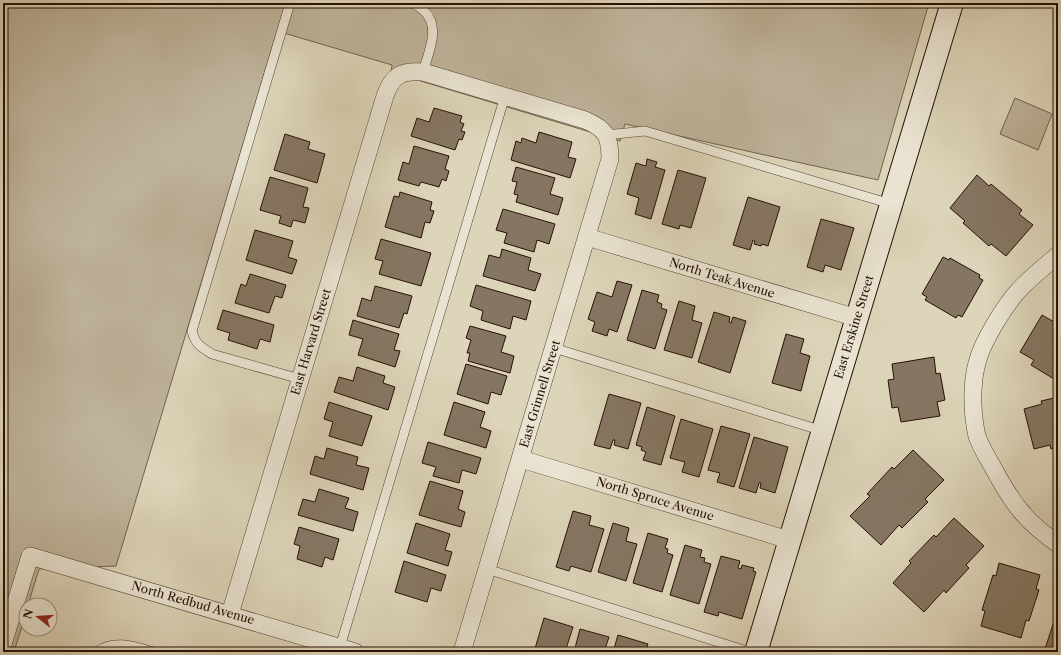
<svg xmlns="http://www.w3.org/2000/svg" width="1061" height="655" font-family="'Libre Caslon Text',serif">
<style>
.green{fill:#beb39b;stroke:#726150}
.building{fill:#857663;stroke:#260f05}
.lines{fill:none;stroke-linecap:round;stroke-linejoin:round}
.lane-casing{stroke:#544032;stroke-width:10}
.street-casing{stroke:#544032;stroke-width:18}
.secondary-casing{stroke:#260f05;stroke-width:24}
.lane{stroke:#e9e4d2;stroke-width:9}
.street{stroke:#e9e4d2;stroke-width:17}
.secondary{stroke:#e9e4d2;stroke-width:22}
.labels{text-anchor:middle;stroke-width:3;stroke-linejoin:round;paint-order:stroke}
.street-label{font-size:12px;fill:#260f05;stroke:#e9e4d2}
</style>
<rect width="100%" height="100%" fill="#ddd5ba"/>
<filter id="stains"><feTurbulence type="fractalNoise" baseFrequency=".005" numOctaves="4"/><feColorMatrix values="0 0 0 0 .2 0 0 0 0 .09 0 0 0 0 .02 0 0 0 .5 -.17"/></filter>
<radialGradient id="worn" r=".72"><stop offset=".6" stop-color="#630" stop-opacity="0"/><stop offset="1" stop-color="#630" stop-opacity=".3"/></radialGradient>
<g class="green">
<polygon points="3,3 929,3 878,180 625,124 620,141 391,72 392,65 277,31 116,566 39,569 28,605 26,605 26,613 14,652 3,652"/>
<polygon points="1015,98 1052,114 1038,150 1000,134"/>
</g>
<g class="building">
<polygon points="434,108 462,116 460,122 464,124 461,131 465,132 462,140 459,139 455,150 411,136 417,118 429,122"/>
<polygon points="539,132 572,142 568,157 576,159 570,178 511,160 516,141 521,143 522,138 536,143"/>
<polygon points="285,134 310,142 308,149 325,154 317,183 274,170"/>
<polygon points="414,146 449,156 445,169 449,171 446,181 442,179 439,187 421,182 419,186 398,180 403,162 409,164"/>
<polygon points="647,159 657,162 655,167 665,170 651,219 635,214 639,198 627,194 636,163 646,166"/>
<polygon points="516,167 555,178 550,194 563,198 558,215 516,202 518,195 514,194 517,182 512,181"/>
<polygon points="678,170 706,178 691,228 680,225 679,229 662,224"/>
<polygon points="977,175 989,186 991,184 1022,210 1019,214 1033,225 1006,256 991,244 989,246 963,223 965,221 950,208"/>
<polygon points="270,177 308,188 303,207 309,208 305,223 293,220 291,227 279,223 281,216 260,210"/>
<polygon points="400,192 432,202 430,210 434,211 430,223 425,222 421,238 385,227 394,196 399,197"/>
<polygon points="748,197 780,207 768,246 762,244 761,246 754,244 755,241 753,240 750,250 733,245"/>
<polygon points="503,209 555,224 549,244 537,240 534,252 504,243 507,233 496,230"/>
<polygon points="821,219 854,228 841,270 825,265 823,272 807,267"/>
<polygon points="255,230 293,241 288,257 297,260 292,274 246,260"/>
<polygon points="381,239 431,253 421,286 379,274 383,261 375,259"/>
<polygon points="502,249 531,258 528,270 541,274 535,291 483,276 489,255 500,258"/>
<polygon points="943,257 949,260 950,258 980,275 979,278 983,280 962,317 958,315 956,318 925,300 927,297 922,294"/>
<polygon points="250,274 286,285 282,298 275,296 269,313 235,303 241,284 246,286"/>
<polygon points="617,281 632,285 617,332 609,329 607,336 592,331 595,322 588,319 597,292 612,297"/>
<polygon points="476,285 531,301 526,320 513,316 510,329 481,320 483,311 470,306"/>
<polygon points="375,286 412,296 407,314 404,313 399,328 357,316 362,298 371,301"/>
<polygon points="642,290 659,295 657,302 662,304 661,308 667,310 655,349 627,340"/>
<polygon points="679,301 695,306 692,320 702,323 692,358 664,350"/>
<polygon points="223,310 274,325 270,342 260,339 257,349 228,340 230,333 217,329"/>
<polygon points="714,312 730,317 729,322 731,323 733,317 746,321 730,373 698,362"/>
<polygon points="1042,315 1056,323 1058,319 1058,375 1054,379 1031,365 1034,360 1020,352"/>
<polygon points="353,320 399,334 394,350 400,351 395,367 358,355 363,339 349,335"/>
<polygon points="470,326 506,336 501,352 514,356 510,373 468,361 470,353 467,353 471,340 466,338"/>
<polygon points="786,334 804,339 800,353 810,356 801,391 772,383"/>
<polygon points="934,357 936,374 940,373 945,400 937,402 940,416 901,422 898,407 892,408 888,380 894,379 892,364"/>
<polygon points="466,364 507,376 501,395 491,392 488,404 457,394"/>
<polygon points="357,367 385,376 383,383 395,387 388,410 334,392 339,377 353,381"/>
<polygon points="609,394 641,403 628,449 614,445 615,440 613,440 610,449 594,445"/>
<polygon points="1058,397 1058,447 1051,449 1050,445 1034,449 1024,409 1042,404 1041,401"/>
<polygon points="329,402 372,416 362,446 329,436 333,422 324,419"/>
<polygon points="454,402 485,412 480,427 491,431 486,448 444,435"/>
<polygon points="647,407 675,416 661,465 643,460 646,452 641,450 642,447 636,445"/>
<polygon points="681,419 713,429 699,477 682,472 685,462 670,458"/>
<polygon points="721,426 750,434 734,487 717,482 720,473 708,470"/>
<polygon points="754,437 788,447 775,493 760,488 761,483 759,483 756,493 739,488"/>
<polygon points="428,442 481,458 476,474 462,470 459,483 433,476 436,467 422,463"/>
<polygon points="327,448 358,457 356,465 369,468 363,490 310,474 315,456 324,459"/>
<polygon points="913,450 944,480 925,499 928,502 902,528 899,525 881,545 850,516 870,496 867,494 892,467 894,469"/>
<polygon points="430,481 463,491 458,509 465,512 461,527 419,515"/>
<polygon points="319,489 349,498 345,508 358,512 353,531 298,515 303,499 315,502"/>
<polygon points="573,511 591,516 589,525 604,529 591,572 571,566 569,571 556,567"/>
<polygon points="954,518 984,546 966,565 969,568 946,593 944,590 924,612 893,583 911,563 909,561 934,535 936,537"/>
<polygon points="416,523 450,534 445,550 452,552 448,566 407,553"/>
<polygon points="613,523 629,528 626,541 637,544 626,581 598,572"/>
<polygon points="299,527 339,539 333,560 325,557 322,567 297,559 300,546 294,544"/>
<polygon points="648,533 668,539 665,548 668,549 667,553 673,555 662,592 633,583"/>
<polygon points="685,545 702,550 700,557 705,558 704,562 711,564 699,604 670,595"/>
<polygon points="721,556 740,561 738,568 741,569 742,565 754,568 753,571 756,572 742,619 719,612 718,616 704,612"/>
<polygon points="404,561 446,575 441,591 431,588 427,602 395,592"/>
<polygon points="999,563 1040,575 1036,589 1039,590 1029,621 1026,620 1021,638 981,626 985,611 982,610 993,575 996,576"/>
<polygon points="1057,612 1058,613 1058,652 1044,652"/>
<polygon points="544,618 573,627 565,652 534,652"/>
<polygon points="580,629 609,637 604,652 574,652"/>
<polygon points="618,635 648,644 645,652 613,652"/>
<polygon points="708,647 721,650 721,652 706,652"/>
</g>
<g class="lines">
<g class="lane-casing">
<g id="lane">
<path d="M290,3L192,331C195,344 201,347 212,354L300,379"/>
<path d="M412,3C417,4 419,7 423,10C442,26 428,53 423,72"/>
<polyline points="606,135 645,131 891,204"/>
<polyline points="554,348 823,431"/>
<polyline points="487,569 750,652"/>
<polyline points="340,647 505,96"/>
<path d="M96,652C114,639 134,646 153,652"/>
</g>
</g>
<g class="street-casing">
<g id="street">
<polyline points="587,237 857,318"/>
<path d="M1058,255C1045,266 1031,277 1019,290C1005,305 982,342 977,363C971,385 972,414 977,436C981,448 989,460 995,471C1012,503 1027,523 1058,544"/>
<polyline points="521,459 789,540"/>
<path d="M230,614L385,96C392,76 401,70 423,72L585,120C606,129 610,136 610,159L462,652"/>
<polyline points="3,644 30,556 355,652"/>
</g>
</g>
<g class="secondary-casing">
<polyline id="secondary" points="756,652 952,3"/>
</g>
<use href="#lane" class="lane"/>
<use href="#street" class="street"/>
<use href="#secondary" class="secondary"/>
</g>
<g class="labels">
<g class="street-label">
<text transform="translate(722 278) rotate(17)" y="4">North Teak Avenue</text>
<text transform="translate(854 327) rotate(-73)" y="4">East Erskine Street</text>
<text transform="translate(311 342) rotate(-73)" y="4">East Harvard Street</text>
<text transform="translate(540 394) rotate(-73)" y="4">East Grinnell Street</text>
<text transform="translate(655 499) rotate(17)" y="4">North Spruce Avenue</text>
<text transform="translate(193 603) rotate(16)" y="4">North Redbud Avenue</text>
</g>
</g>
<rect width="1061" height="655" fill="none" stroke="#ddd5ba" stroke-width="16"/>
<rect x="4" y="4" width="1053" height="647" fill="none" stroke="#260f05" stroke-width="2"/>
<rect x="8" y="8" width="1045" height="639" fill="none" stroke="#260f05"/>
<g transform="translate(38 617) rotate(287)"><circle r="19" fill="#e9e4d2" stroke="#9b8f80"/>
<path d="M0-3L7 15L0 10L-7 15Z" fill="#8f2418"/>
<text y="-6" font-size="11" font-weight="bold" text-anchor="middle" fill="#260f05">N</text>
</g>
<rect width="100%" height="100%" filter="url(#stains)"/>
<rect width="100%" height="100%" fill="url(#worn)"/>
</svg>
